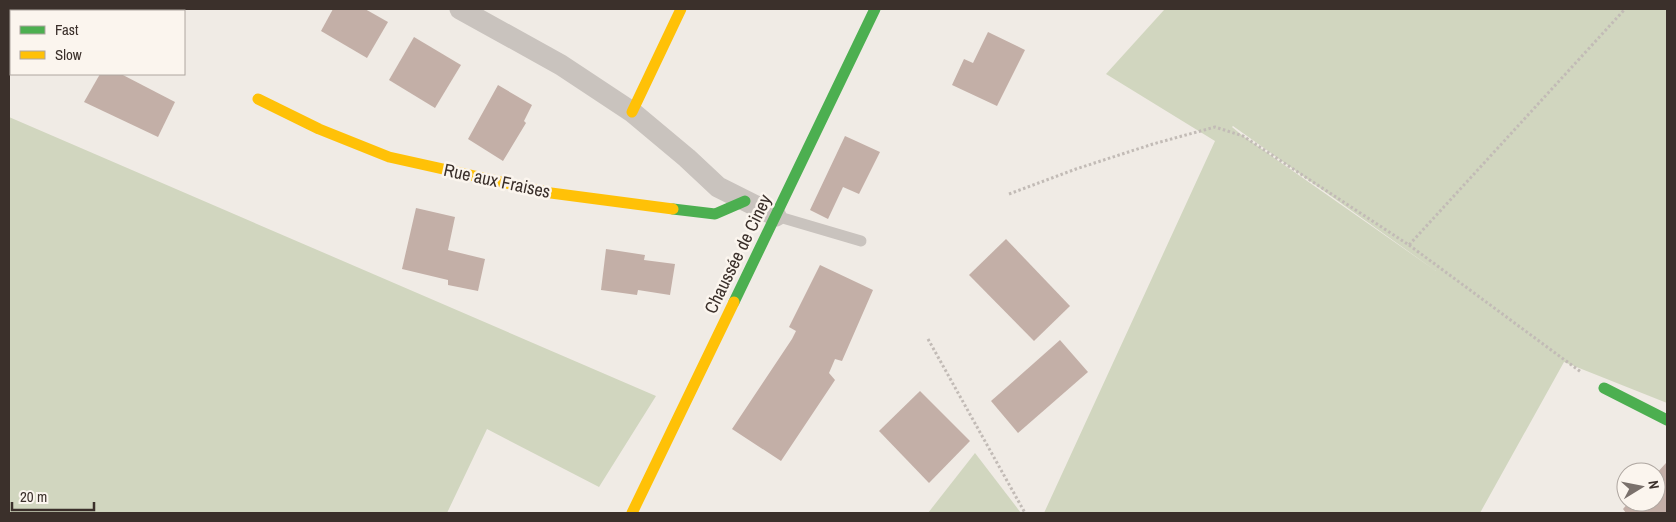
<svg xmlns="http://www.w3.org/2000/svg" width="1676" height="522" font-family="'Archivo Narrow',sans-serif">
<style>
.green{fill:#d1d6bf;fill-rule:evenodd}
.building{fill:#c3afa7}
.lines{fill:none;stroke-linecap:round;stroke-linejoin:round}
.path{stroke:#c2bbb6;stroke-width:3;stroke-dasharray:2.5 2.5;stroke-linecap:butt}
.lane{stroke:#c9c3be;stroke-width:11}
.street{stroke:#c9c3be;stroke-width:21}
.fast{stroke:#4caf50;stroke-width:11}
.slow{stroke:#ffc107;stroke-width:11}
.labels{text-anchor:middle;stroke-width:5;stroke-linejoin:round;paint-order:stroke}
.street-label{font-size:18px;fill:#3b302b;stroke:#fbf5ee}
</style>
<rect width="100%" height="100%" fill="#f0ebe5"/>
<g class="green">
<path d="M1162,9H1667V403L1564,362L1480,513H1044L1215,141L1106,74L1164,10ZM1232,127L1233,126L1436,271L1243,136Z"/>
<polygon points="9,117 656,396 599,487 487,429 447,513 9,513"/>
<polygon points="975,453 1021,513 928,513"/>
</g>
<g class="building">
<polygon points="333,9 365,9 388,22 367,58 321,31"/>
<polygon points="988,32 1025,50 997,106 952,85 964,59 973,63"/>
<polygon points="414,37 461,65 435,108 389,80"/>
<polygon points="100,74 121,74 175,102 158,137 84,102"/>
<polygon points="498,85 532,105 524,121 526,123 503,161 468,139"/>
<polygon points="845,136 880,152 859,194 843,187 828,219 810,210"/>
<polygon points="416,208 455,217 448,250 485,259 478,291 448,285 448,280 402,269"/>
<polygon points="1006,239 1070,306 1034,341 969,275"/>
<polygon points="606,249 645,255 644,260 675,264 670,295 638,290 637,295 601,290"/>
<polygon points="820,265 873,290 842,361 835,359 829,373 835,380 781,461 732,429 792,339 796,331 789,327"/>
<polygon points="1060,340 1088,372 1018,433 991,401"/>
<polygon points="920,391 970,441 929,483 879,431"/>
<polygon points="1666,463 1667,512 1666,513 1626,513 1623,509 1629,502 1656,502 1656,474"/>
</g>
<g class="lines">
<g class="path">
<polyline points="1009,194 1076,169 1153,144 1215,127 1243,136 1409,245 1625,9"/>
<polyline points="1409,245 1581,372"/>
<polyline points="928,339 1025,513"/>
</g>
<polyline class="lane" points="776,216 861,241"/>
<polyline class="street" points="460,9 561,65 632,112 687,158 718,187 776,216"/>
<g class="fast">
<polyline points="673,209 715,214 745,201"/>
<polyline points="734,302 875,9"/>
<polyline points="1604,388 1667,420"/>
</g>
<g class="slow">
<polyline points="258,99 319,129 389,157 551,193 673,209"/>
<polyline points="632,112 681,9"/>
<polyline points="632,513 734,302"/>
</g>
</g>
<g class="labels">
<g class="street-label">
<text transform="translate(497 181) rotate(12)" y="6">Rue aux Fraises</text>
<text transform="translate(738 254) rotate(-64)" y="6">Chaussée de Ciney</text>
</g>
</g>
<rect width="1676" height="522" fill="none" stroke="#3b302b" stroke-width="20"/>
<rect x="10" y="10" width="175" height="65" fill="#fbf5ee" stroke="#aea6a0"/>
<rect x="20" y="26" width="25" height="8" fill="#4caf50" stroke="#aea6a0"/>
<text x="55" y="35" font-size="15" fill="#3b302b">Fast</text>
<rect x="20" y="51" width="25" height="8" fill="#ffc107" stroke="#aea6a0"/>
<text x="55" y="60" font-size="15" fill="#3b302b">Slow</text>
<g transform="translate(1641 487) rotate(80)"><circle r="24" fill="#fbf5ee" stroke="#aea6a0"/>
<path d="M0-4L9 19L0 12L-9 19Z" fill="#7a716c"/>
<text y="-8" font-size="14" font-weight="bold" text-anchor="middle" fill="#3b302b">N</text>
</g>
<path d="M12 502v8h82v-8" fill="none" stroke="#3b302b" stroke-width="2.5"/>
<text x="20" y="502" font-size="15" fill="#3b302b" stroke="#fbf5ee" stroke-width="4" paint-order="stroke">20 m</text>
</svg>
